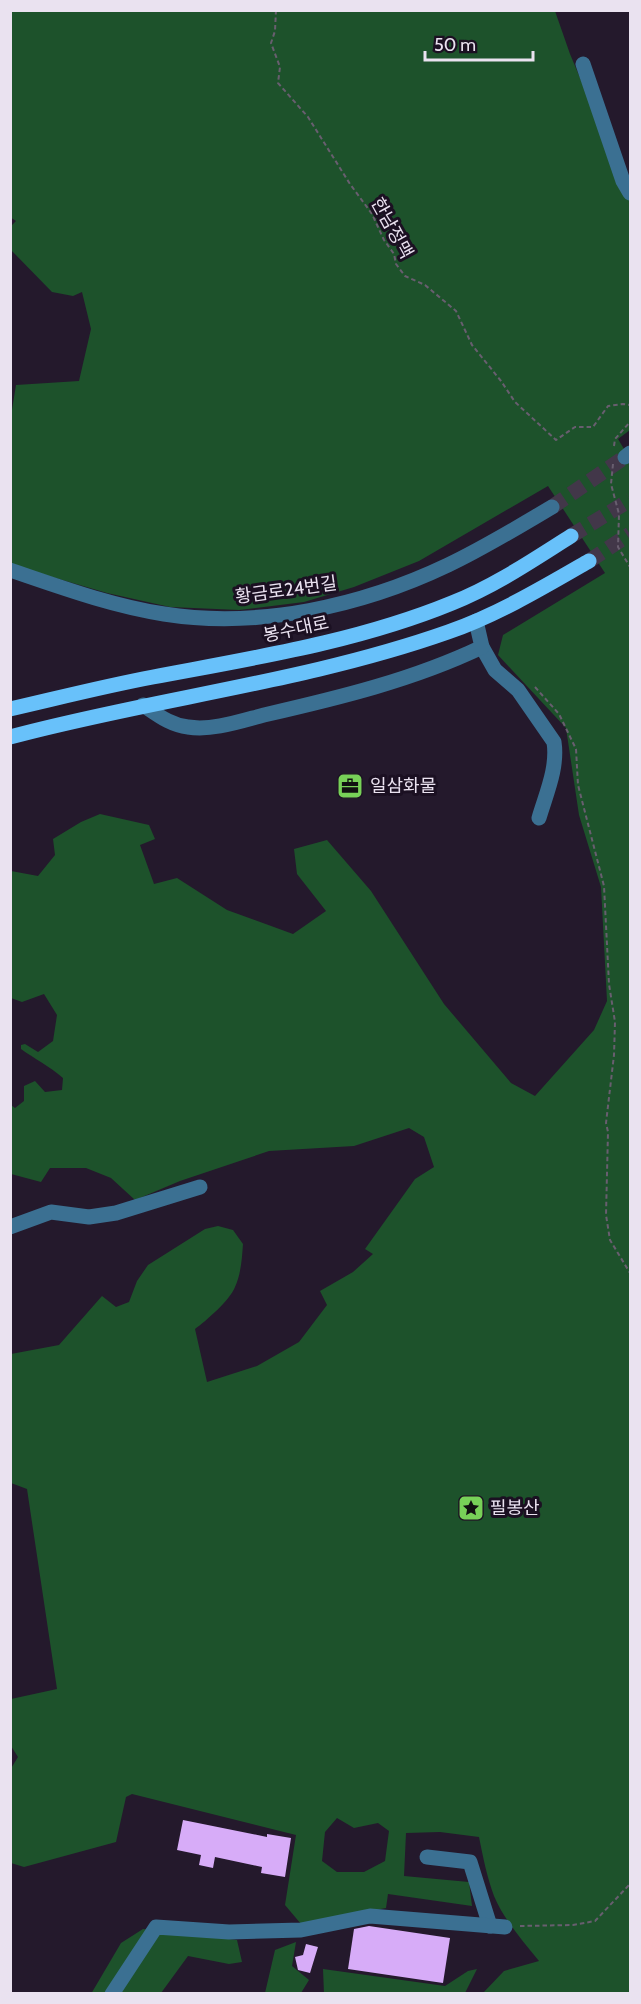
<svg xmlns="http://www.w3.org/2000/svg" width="641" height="2004" font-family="Cabin,'Noto Sans KR',sans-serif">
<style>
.green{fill:#1d522b;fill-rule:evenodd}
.building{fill:#d7acf8}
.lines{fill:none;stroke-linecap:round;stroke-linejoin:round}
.minor-tunnel{stroke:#423749;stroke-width:15;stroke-dasharray:15 8;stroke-linecap:butt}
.major-tunnel{stroke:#423749;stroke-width:15;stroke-dasharray:15 8;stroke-linecap:butt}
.path{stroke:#685e6f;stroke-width:2;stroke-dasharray:4.5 3;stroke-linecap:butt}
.minor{stroke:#3b7092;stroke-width:15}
.major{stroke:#68c1fa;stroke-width:15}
.labels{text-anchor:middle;stroke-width:6;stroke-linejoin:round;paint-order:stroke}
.street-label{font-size:18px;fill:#eae2f0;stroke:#1b1022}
.poi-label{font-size:18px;fill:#eae2f0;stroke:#1b1022;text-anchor:start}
</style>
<rect width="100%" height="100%" fill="#24192c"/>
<g class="green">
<path d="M11,11H555L570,54L630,197V430L618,439L630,459V1993H483L504,1971L539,1961C523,1941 504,1920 494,1896C487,1877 483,1857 479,1837L440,1832L406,1833L404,1876L469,1882L472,1906L388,1894L386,1908L301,1924L285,1905L296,1835L132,1794L126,1797L116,1842L24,1867L11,1863L10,1770L18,1757L11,1746V1699L57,1689L27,1489L11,1483V1354L59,1345L102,1296L116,1307L129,1302L137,1281L148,1265L205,1229L218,1226L233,1230L243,1244C242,1258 241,1274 235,1287C230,1300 206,1321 195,1329L207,1382L257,1366L299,1342L327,1305L320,1291L353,1272L373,1254L365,1249L415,1179L434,1167L424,1137L409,1128L354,1146L269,1151L180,1181L135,1200L111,1178L86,1168H50L41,1182L11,1174V1105L15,1108L24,1101V1086L35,1081L45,1092L62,1090L63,1078C49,1066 35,1059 21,1049V1045L25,1044L38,1052L53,1041L57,1015L44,994L22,1002L11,998V871L38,876L55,855L53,839L81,822L100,814L149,825L155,839L140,845L154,884L177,878L227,910L293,934L326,911L297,874L294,849L327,840L371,891L444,1004L511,1083L535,1096L594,1030L607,1001L601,887L579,815L566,728L498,655L503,635L605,573L548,486L419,561L354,587L304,602L239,610L170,607L107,593L11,565L10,422L16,385L79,381L91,329L82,292L73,296L52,292L11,250V226L16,221L10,217ZM337,1818L354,1828L378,1823L389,1831L385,1861L364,1872H337L322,1861L325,1832Z"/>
<polygon points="143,1929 237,1940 242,1962 229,1964 188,1956 161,1993 91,1994 121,1943"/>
<polygon points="296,1942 292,1966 309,1980 301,1993 265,1993 275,1950"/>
<polygon points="323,1969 445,1986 468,1971 477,1969 465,1993 324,1994"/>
</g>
<g class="building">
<polygon points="183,1820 267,1837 267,1834 291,1838 285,1877 261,1873 262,1867 215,1857 213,1868 199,1865 201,1855 177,1850"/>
<polygon points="369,1926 450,1938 443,1983 348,1969 354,1929"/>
<polygon points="306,1944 318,1947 310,1973 298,1970 295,1957 303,1955"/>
</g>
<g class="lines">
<polyline class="minor-tunnel" points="552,507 625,457"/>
<g class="major-tunnel">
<polyline points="571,536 630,500"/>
<polyline points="589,561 630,534"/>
</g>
<g class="path">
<polyline points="276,10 275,31 271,43 280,67 278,83 308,117 350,184 372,214 384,240 394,254 396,264 405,276 425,285 456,311 472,345 501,381 515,402 556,440 575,427 593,427 608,406 623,404 630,405"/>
<polyline points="614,446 615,439 630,422"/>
<polyline points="613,464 611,484 619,514 618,547 630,567"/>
<polyline points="535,687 559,714 576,749 578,785 604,886 609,984 615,1022 614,1055 606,1123 608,1132 606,1215 610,1240 630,1273"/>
<polyline points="520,1926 573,1925 595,1921 630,1884"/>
</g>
<g class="minor">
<polyline points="583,64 623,181 630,193"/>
<polyline points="625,457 630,453"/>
<path d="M10,570C60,587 112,606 164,614C259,629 362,606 448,565C484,548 518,527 552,507"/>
<path d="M482,647L495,670L518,690L554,742C558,768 546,794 539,818"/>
<path d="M143,705C158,715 170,725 188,727C212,731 241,721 264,715C338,698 413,680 482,647L476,621"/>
<polyline points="10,1227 51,1212 89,1217 116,1213 200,1187"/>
<polyline points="427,1857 470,1862 490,1926"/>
<polyline points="112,1994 156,1927 229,1932 301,1930 370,1916 505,1927"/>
</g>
<g class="major">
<path d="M10,709C58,698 105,686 153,677C253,658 357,642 452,603C495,586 533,560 571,536"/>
<path d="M10,737C155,698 306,682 448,632C497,615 544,587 589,561"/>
</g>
</g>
<defs>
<g id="office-square" transform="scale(1.35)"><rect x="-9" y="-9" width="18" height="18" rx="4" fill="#78d158" stroke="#1b1022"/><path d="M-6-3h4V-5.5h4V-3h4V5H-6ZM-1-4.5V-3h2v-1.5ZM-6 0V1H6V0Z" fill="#111"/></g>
<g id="sight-square" transform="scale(1.35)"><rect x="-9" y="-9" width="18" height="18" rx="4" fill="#78d158" stroke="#1b1022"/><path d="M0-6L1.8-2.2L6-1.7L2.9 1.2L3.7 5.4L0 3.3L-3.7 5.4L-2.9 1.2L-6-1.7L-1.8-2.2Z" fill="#111"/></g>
</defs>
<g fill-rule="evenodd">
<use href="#office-square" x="350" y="786"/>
<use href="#sight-square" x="471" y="1508"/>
</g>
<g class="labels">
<g class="street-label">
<text transform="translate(392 228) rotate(61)" y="6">한남정맥</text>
<text transform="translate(286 590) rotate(-8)" y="6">황금로24번길</text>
<text transform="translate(296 629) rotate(-12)" y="6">봉수대로</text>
</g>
<g class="poi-label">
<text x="370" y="792">일삼화물</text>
<text x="490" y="1514">필봉산</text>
</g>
</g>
<rect width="641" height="2004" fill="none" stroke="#eae2f0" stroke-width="24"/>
<path d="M425 51v9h108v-9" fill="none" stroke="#eae2f0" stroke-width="3"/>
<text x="434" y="51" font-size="18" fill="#eae2f0" stroke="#1b1022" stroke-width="4.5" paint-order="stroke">50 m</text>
</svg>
